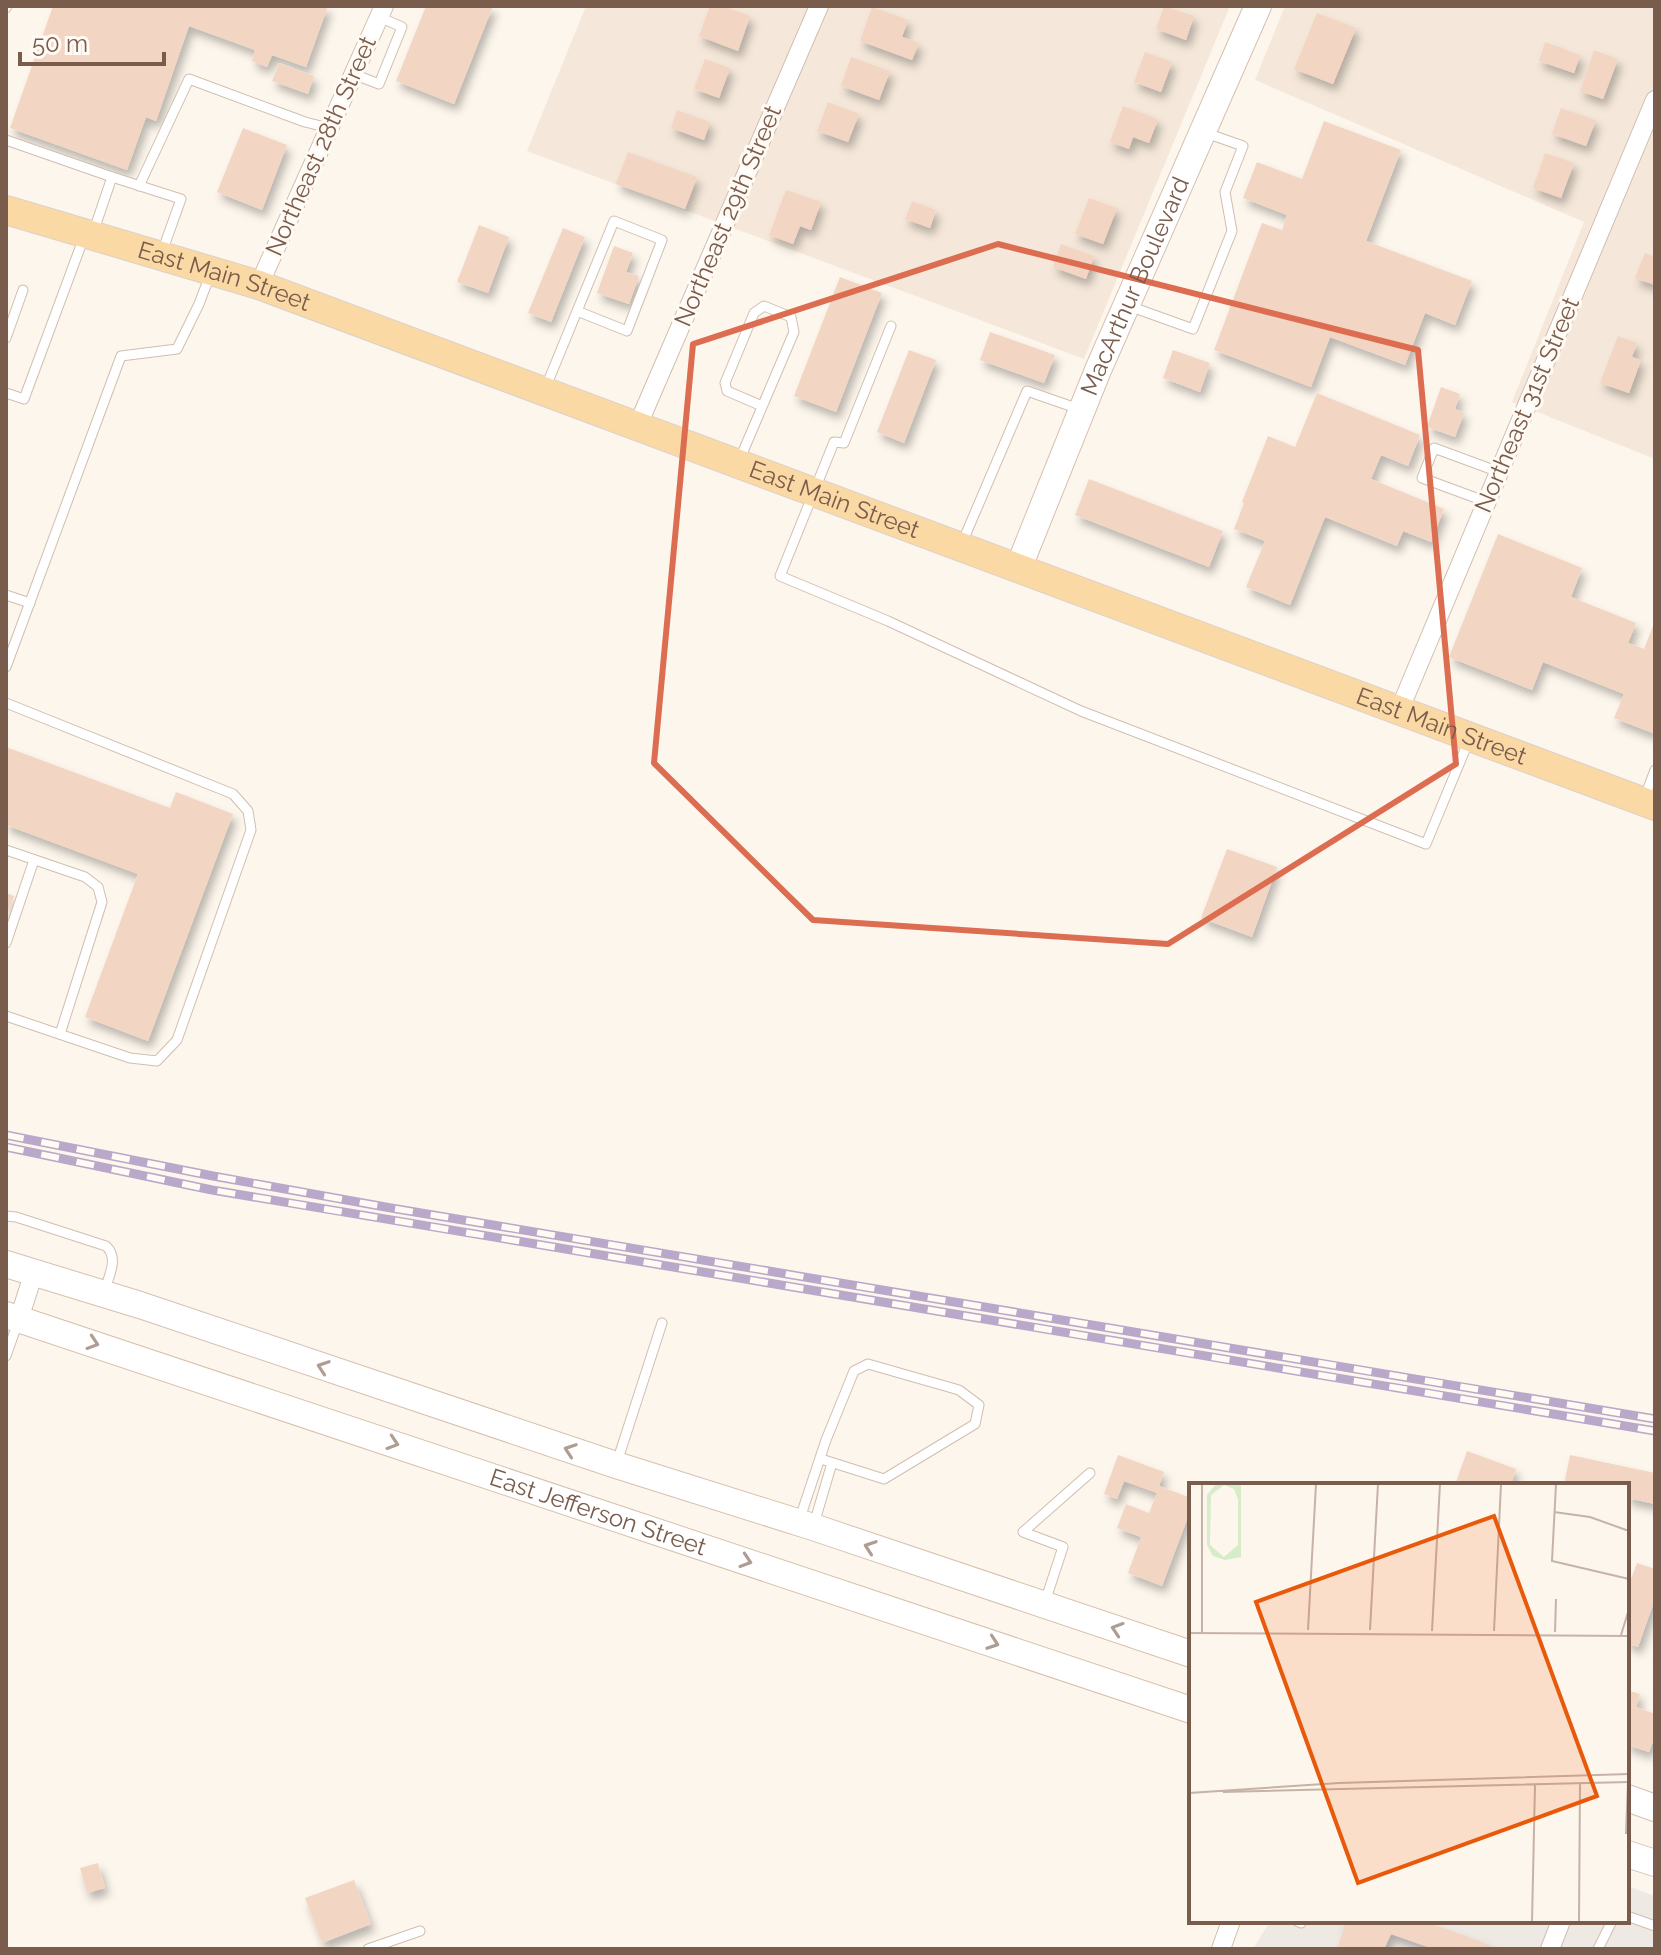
<svg xmlns="http://www.w3.org/2000/svg" width="1661" height="1955" font-family="Raleway,sans-serif">
<style>
.residential{fill:#f5e8da}
.industrial{fill:#efe9e4}
.building{fill:#f3d5c3;filter:url(#shadow)}
.lines{fill:none;stroke-linecap:round;stroke-linejoin:round}
.service-casing{stroke:#d1beb0;stroke-width:11}
.minor-casing{stroke:#d1beb0;stroke-width:20}
.secondary-casing{stroke:#d6c0b0;stroke-width:28}
.primary-casing{stroke:#dad1cd;stroke-width:30}
.service{stroke:#fff;stroke-width:9}
.minor{stroke:#fff;stroke-width:18}
.secondary{stroke:#fff;stroke-width:26}
.primary{stroke:#fbd9a5;stroke-width:28}
.rail-casing{stroke:#b9a8c9;stroke-width:9}
.rail{stroke:#fffaf3;stroke-width:6;stroke-dasharray:18;stroke-linecap:butt}
.oneway{stroke:#af9d94}
.marked{fill:none;stroke:#dc6d51;stroke-width:6;stroke-linejoin:round}
.labels{text-anchor:middle;stroke-width:6;stroke-linejoin:round;paint-order:stroke}
.street-label{font-size:24px;fill:#7a5c4d;stroke:#fffaf3}
.inset-road{fill:none;stroke:#c5b3a7;stroke-width:2}
.view{fill:#e8590c;fill-opacity:0.15;stroke:#e8590c;stroke-width:4}
.inset-edge{fill:none;stroke:#7a5c4d;stroke-width:4}
</style>
<defs>
<filter id="shadow"><feDropShadow dx="4" dy="7" stdDeviation="4" flood-color="#0004"/></filter>
</defs>
<rect width="100%" height="100%" fill="#fdf6ec"/>
<g class="residential">
<polygon points="586,6 1230,6 1084,359 527,151"/>
<polygon points="1285,6 1655,6 1655,459 1512,402 1584,222 1255,80"/>
</g>
<polygon class="industrial" points="1627,1886 1655,1896 1655,1949 1253,1949 1270,1921 1627,1921"/>
<g class="building">
<polygon points="53,6 328,6 306,67 272,55 267,67 252,61 255,50 189,26 156,121 146,117 127,170 10,128"/>
<polygon points="426,6 493,6 454,104 396,81"/>
<polygon points="710,6 722,6 750,16 738,51 699,36"/>
<polygon points="1164,6 1194,16 1186,40 1156,29"/>
<polygon points="872,7 908,20 902,37 919,43 912,60 860,41"/>
<polygon points="1317,13 1356,28 1333,84 1294,69"/>
<polygon points="1545,42 1580,55 1574,73 1539,61"/>
<polygon points="1594,50 1618,59 1603,99 1580,91"/>
<polygon points="1145,52 1172,62 1161,92 1134,82"/>
<polygon points="851,57 890,71 879,100 841,86"/>
<polygon points="705,59 730,68 719,98 694,89"/>
<polygon points="279,63 314,76 308,94 272,81"/>
<polygon points="828,102 859,114 848,142 817,131"/>
<polygon points="1123,106 1158,119 1149,143 1133,137 1129,149 1110,142"/>
<polygon points="1561,108 1596,120 1586,146 1552,134"/>
<polygon points="677,110 710,122 704,140 671,128"/>
<polygon points="1324,121 1401,150 1366,241 1472,281 1455,325 1425,313 1405,365 1330,337 1311,387 1214,350 1262,223 1282,230 1287,215 1243,198 1257,162 1302,179"/>
<polygon points="243,128 287,145 262,210 217,192"/>
<polygon points="628,152 697,177 685,209 616,184"/>
<polygon points="1545,153 1574,163 1561,198 1533,188"/>
<polygon points="786,190 821,202 811,230 800,226 793,244 769,235"/>
<polygon points="1089,198 1117,208 1103,244 1075,234"/>
<polygon points="912,201 936,210 930,228 905,219"/>
<polygon points="479,225 509,237 488,293 457,282"/>
<polygon points="563,228 585,237 551,322 528,313"/>
<polygon points="1061,244 1094,256 1086,279 1053,267"/>
<polygon points="614,246 633,253 626,272 639,276 629,304 597,293"/>
<polygon points="1645,253 1655,257 1655,285 1635,278"/>
<polygon points="840,277 882,293 836,412 794,396"/>
<polygon points="990,332 1055,355 1044,383 980,360"/>
<polygon points="1618,336 1637,343 1632,357 1641,360 1629,393 1600,383"/>
<polygon points="909,350 936,360 904,443 877,432"/>
<polygon points="1173,350 1210,363 1200,392 1163,378"/>
<polygon points="1441,387 1460,394 1455,409 1464,413 1455,437 1427,427"/>
<polygon points="1317,393 1420,435 1408,466 1381,455 1371,479 1444,509 1431,542 1403,531 1397,546 1325,517 1290,605 1246,587 1265,541 1234,529 1244,503 1242,502 1268,436 1295,447"/>
<polygon points="1089,479 1223,531 1209,567 1075,515"/>
<polygon points="1498,534 1582,568 1571,597 1636,623 1628,643 1644,649 1655,621 1655,734 1614,718 1624,694 1543,662 1532,690 1449,657"/>
<polygon points="6,747 170,808 176,792 233,814 148,1041 85,1017 138,874 6,825"/>
<polygon points="1227,849 1277,867 1252,937 1201,918"/>
<polygon points="6,893 14,896 6,918"/>
<polygon points="1467,1451 1516,1469 1511,1485 1455,1485"/>
<polygon points="1118,1455 1164,1472 1159,1486 1191,1498 1191,1509 1162,1586 1128,1573 1141,1537 1117,1528 1126,1504 1149,1513 1157,1493 1124,1481 1117,1499 1104,1494"/>
<polygon points="1570,1455 1655,1473 1655,1504 1627,1498 1627,1485 1564,1485"/>
<polygon points="1637,1563 1655,1569 1655,1599 1638,1647 1627,1643 1627,1589"/>
<polygon points="1627,1690 1640,1694 1636,1707 1655,1714 1655,1736 1649,1752 1627,1745"/>
<polygon points="98,1863 105,1888 87,1893 80,1868"/>
<polygon points="354,1880 371,1924 322,1943 305,1898"/>
<polygon points="1338,1921 1424,1921 1490,1945 1489,1949 1427,1949 1428,1947 1391,1934 1384,1949 1337,1949 1345,1925"/>
</g>
<g class="lines">
<g class="service-casing">
<g id="service">
<polyline points="6,8 7,6"/>
<polyline points="353,74 379,84 402,27 379,17"/>
<polyline points="6,140 112,177 93,233"/>
<polyline points="112,177 181,199 162,252"/>
<polyline points="139,186 189,79 305,122 329,128"/>
<polyline points="1129,306 1193,329 1232,231 1225,192 1243,146 1206,133"/>
<polyline points="891,326 844,443 834,442 780,576 888,621 1081,711 1426,844 1469,740"/>
<polyline points="6,338 23,290"/>
<polyline points="545,389 614,221 662,240 627,331 577,311"/>
<polyline points="6,393 24,399 84,237"/>
<polyline points="739,461 794,332 791,317 764,306 754,313 725,383 727,391 762,406"/>
<polyline points="1487,502 1422,478 1434,448 1499,472"/>
<polyline points="962,543 1027,391 1079,409"/>
<polyline points="6,595 30,603"/>
<polyline points="6,667 121,356 177,349 199,304 210,275"/>
<polyline points="6,703 233,794 248,811 251,830 177,1040 157,1061 130,1058 6,1016"/>
<polyline points="1644,799 1655,770"/>
<polyline points="6,850 85,877 98,887 102,902 60,1034"/>
<polyline points="6,943 34,860"/>
<path d="M6,1216L16,1217L106,1246C119,1258 109,1275 105,1290"/>
<polyline points="6,1356 18,1322"/>
<polyline points="617,1462 662,1323"/>
<polyline points="799,1521 826,1440 854,1371 868,1364 959,1390 979,1405 975,1424 884,1479 821,1459"/>
<polyline points="814,1524 832,1463"/>
<polyline points="1045,1602 1063,1547 1023,1532 1090,1473"/>
<polyline points="1627,1916 1655,1926"/>
<polyline points="1297,1921 1301,1923 1302,1921"/>
<polyline points="368,1949 420,1931"/>
<polyline points="1598,1949 1612,1921"/>
</g>
</g>
<g class="minor-casing">
<g id="minor">
<polyline points="259,285 384,6"/>
<polyline points="637,427 819,6"/>
<polyline points="1399,711 1655,100"/>
<polyline points="19,1319 34,1272"/>
<polyline points="1221,1949 1231,1921"/>
<polyline points="1550,1949 1561,1921"/>
</g>
</g>
<g class="secondary-casing">
<g id="secondary">
<path id="s1" d="M1018,569L1098,370L1258,6"/>
<polyline points="6,1264 140,1305 616,1465 813,1527 1191,1654"/>
<path id="s2" d="M6,1315L1191,1710"/>
<polyline points="1627,1798 1655,1808"/>
<polyline points="1627,1854 1655,1863"/>
</g>
</g>
<g class="primary-casing">
<g id="primary">
<path id="s3" d="M6,210L259,285L1655,806"/>
</g>
</g>
<use href="#service" class="service"/>
<use href="#minor" class="minor"/>
<use href="#secondary" class="secondary"/>
<use href="#primary" class="primary"/>
<g class="rail-casing">
<g id="rail">
<polyline points="6,1135 213,1176 391,1208 1655,1419"/>
<polyline points="6,1147 212,1190 1655,1431"/>
</g>
</g>
<use href="#rail" class="rail"/>
</g>
<defs><path id="oneway-chevron" d="M-2-3.5L2.5 0L-2 3.5" fill="none" stroke-width="1.6" stroke-linecap="round" stroke-linejoin="round" transform="scale(2)"/></defs>
<g class="oneway">
<use href="#oneway-chevron" transform="translate(93 1343) rotate(18)"/>
<use href="#oneway-chevron" transform="translate(323 1367) rotate(-161)"/>
<use href="#oneway-chevron" transform="translate(393 1443) rotate(18)"/>
<use href="#oneway-chevron" transform="translate(570 1450) rotate(-161)"/>
<use href="#oneway-chevron" transform="translate(870 1547) rotate(-161)"/>
<use href="#oneway-chevron" transform="translate(746 1561) rotate(18)"/>
<use href="#oneway-chevron" transform="translate(1117 1629) rotate(-162)"/>
<use href="#oneway-chevron" transform="translate(993 1643) rotate(19)"/>
</g>
<path class="marked" d="M998,244L1418,350L1456,764L1168,944L813,920L654,763L693,344Z"/>
<g class="labels">
<g class="street-label">
<text transform="translate(321 146) rotate(-66)" y="8">Northeast 28th Street</text>
<text transform="translate(728 216) rotate(-67)" y="8">Northeast 29th Street</text>
<text dy="8" stroke="none"><textPath href="#s3" startOffset="228">East Main Street</textPath></text>
<text dy="8" stroke="none"><textPath href="#s1" startOffset="306">MacArthur Boulevard</textPath></text>
<text transform="translate(1527 405) rotate(-67)" y="8">Northeast 31st Street</text>
<text dy="8" stroke="none"><textPath href="#s3" startOffset="878">East Main Street</textPath></text>
<text dy="8" stroke="none"><textPath href="#s3" startOffset="1526">East Main Street</textPath></text>
<text dy="8" stroke="none"><textPath href="#s2" startOffset="624">East Jefferson Street</textPath></text>
</g>
</g>
<g transform="translate(1189 1483)">
<rect width="440" height="440" fill="#fdf6ec"/>
<path d="M27,1L52,2V74L36,77L24,73L18,62V12ZM35,2L45,6L49,16V62L35,74L21,62L22,12Z" fill="#d8ecc9" fill-rule="evenodd"/>
<path class="inset-road" d="M367,1L363,78L440,96M365,29L401,34L440,48M119,147L127,1M181,147L189,1M243,148L251,1M305,148L312,1M366,149L367,116M0,150L440,153M13,150V1M432,152L440,126M34,309L440,299M0,310L150,300L440,291M437,351L439,299M343,439L346,301M390,439L391,301"/>
<path class="view" d="M305,33L408,313L169,400L67,119Z"/>
<rect width="440" height="440" class="inset-edge"/>
</g>
<rect width="1661" height="1955" fill="none" stroke="#7a5c4d" stroke-width="16"/>
<path d="M20 52v12h144v-12" fill="none" stroke="#7a5c4d" stroke-width="4"/>
<text x="32" y="52" font-size="24" fill="#7a5c4d" stroke="#fffaf3" stroke-width="6" paint-order="stroke">50 m</text>
</svg>
